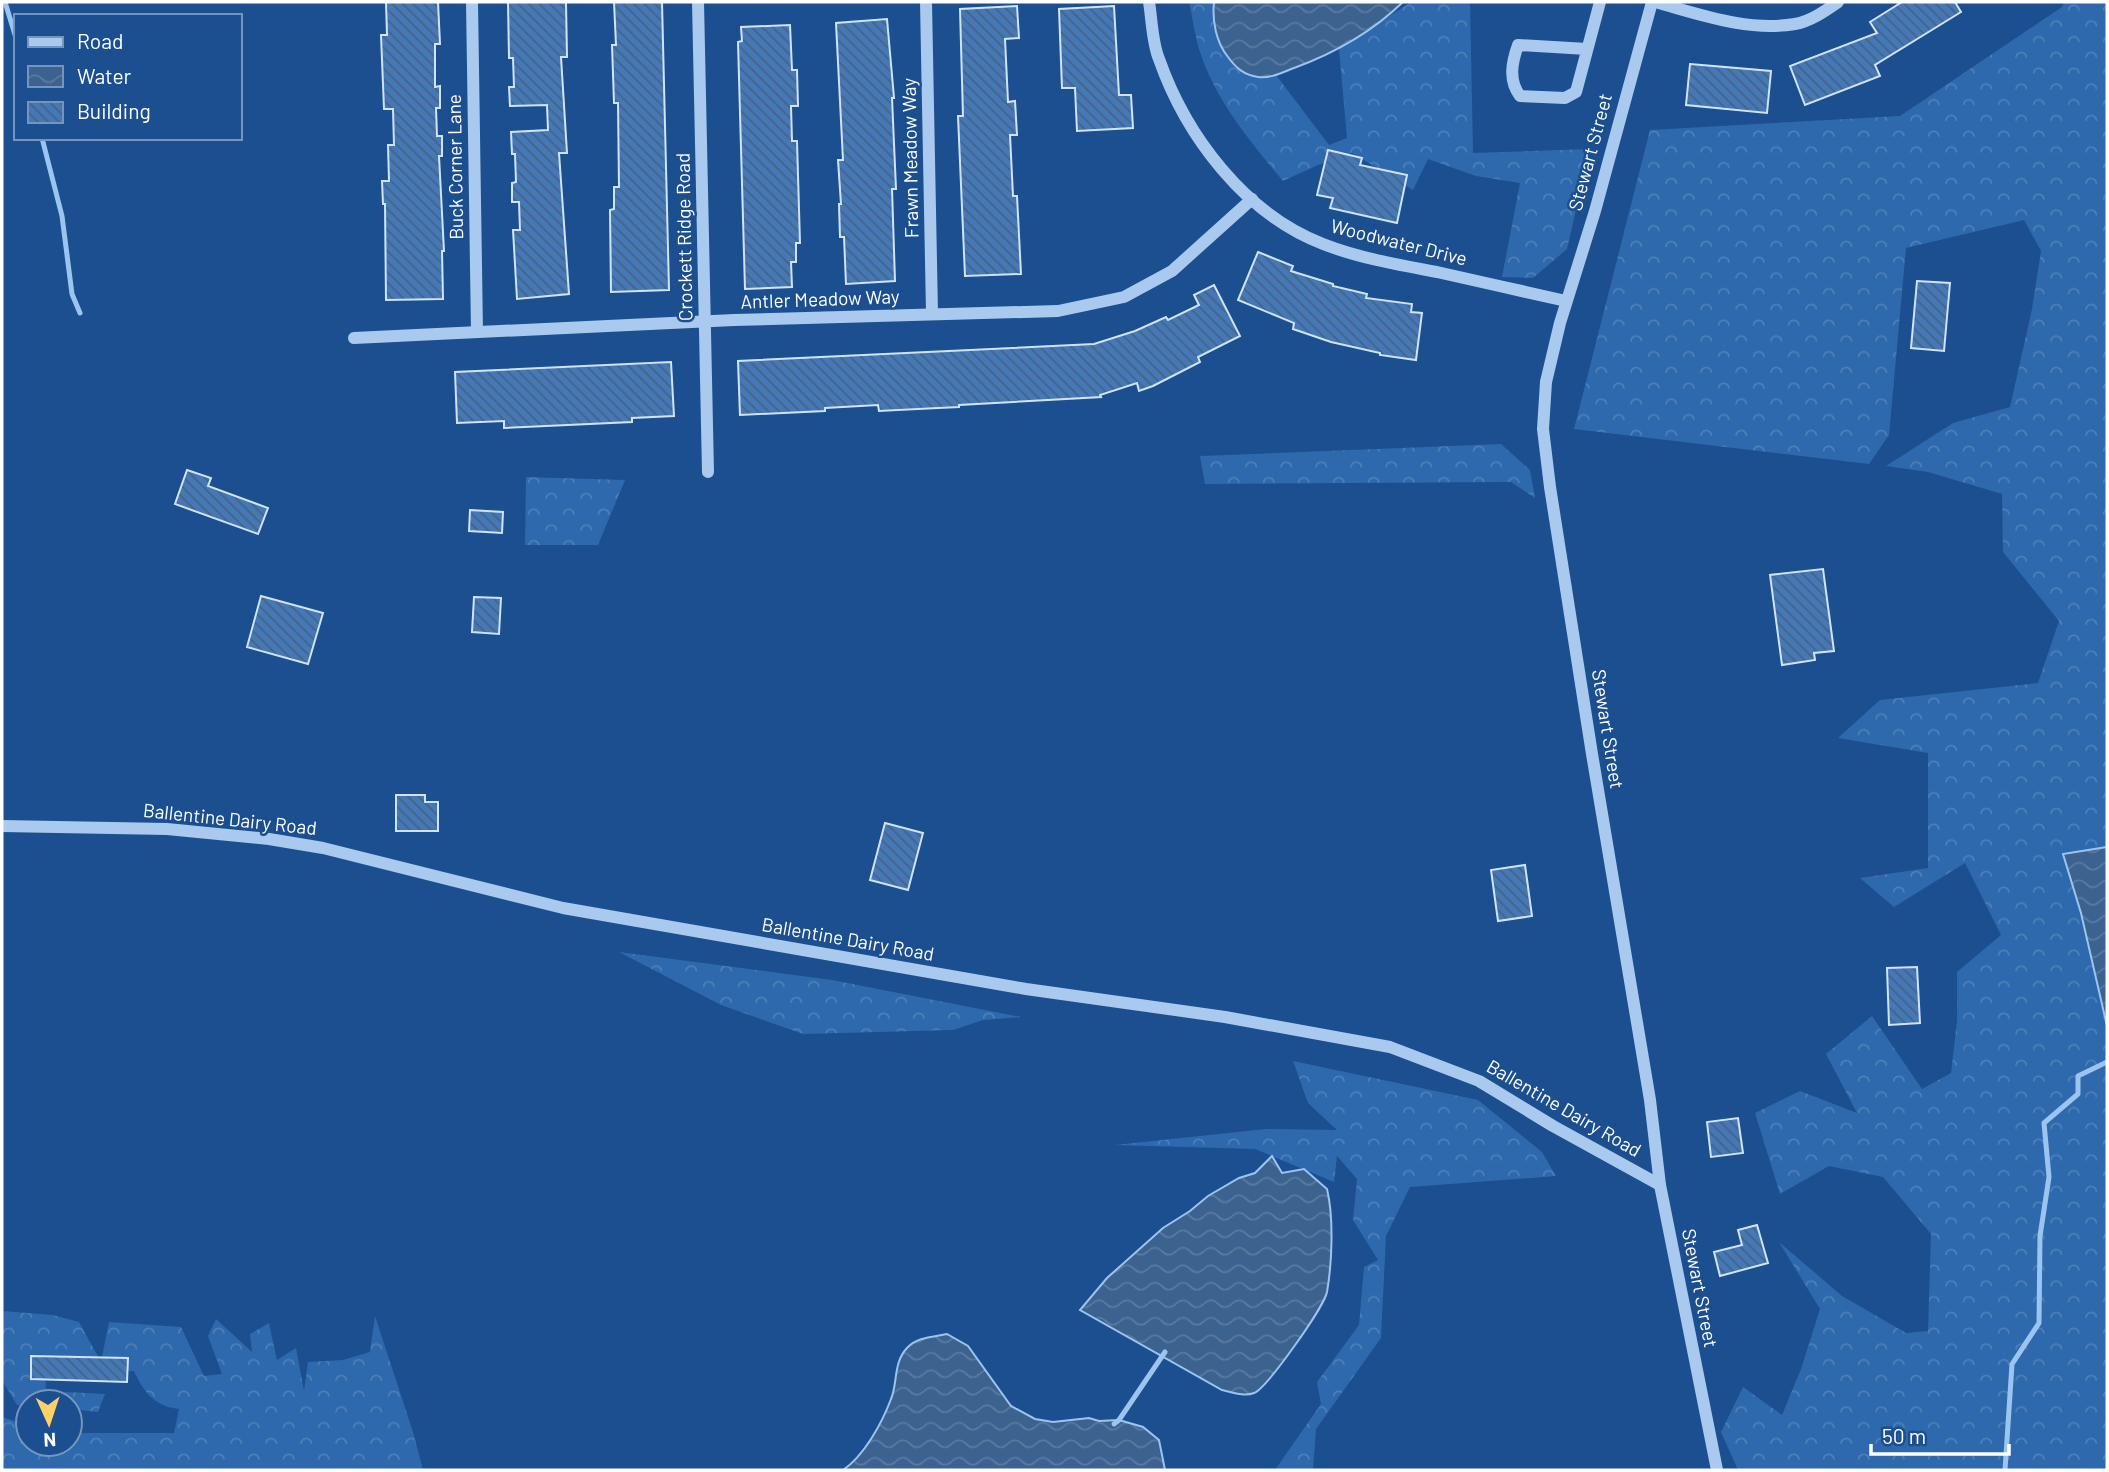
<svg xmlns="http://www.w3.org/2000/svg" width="2109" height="1472" font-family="Barlow,sans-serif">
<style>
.forest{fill:url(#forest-crowns)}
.water{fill:url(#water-waves);stroke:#9cc4f0;stroke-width:2}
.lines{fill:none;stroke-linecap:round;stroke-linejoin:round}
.stream{stroke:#9cc4f0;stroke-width:5}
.building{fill:url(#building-back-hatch);stroke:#cfe3fa;stroke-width:2}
.minor{stroke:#a9c9ee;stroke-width:12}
.labels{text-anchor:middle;stroke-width:5;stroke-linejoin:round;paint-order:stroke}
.street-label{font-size:19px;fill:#fff;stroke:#1b4f8f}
</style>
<defs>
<pattern id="forest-crowns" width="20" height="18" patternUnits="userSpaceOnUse" patternTransform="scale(1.75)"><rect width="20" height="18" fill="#2e69ad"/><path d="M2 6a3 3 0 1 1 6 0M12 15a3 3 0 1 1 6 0" fill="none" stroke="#4d80b9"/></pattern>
<pattern id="water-waves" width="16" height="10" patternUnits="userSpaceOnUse" patternTransform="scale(1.75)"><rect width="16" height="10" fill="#3c6290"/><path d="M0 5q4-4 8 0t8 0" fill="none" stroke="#597aa1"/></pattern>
<pattern id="building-back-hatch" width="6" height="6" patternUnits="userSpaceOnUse" patternTransform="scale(1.75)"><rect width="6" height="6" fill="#4478b7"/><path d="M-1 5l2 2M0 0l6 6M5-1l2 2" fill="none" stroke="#486282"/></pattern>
</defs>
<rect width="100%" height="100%" fill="#1b4f8f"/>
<g class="forest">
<path d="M1189,2H1214L1217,39L1259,77L1276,75L1329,145L1347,138L1339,49L1411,2H1470L1473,153L1590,149L1567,249L1533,278L1502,277L1520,183L1476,176L1428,159L1413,190L1352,153L1318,165L1283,181C1251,142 1218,104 1201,55C1195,38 1193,19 1189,2Z"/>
<polygon points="2064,2 2107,2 2107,1470 1738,1470 1721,1432 1743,1387 1782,1415 1801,1369 1820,1309 1779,1242 1842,1296 1906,1333 1928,1331 1931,1234 1883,1177 1829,1166 1780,1194 1755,1113 1800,1091 1857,1113 1826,1054 1872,1016 1922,1089 1951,1073 1957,1021 1957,972 2001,935 1965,863 1894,907 1860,878 1928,868 1928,753 1838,738 1880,700 2038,683 2059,621 2003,552 2002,494 1928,472 1886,466 1953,423 2010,407 2032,309 2041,251 2024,220 1906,248 1889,435 1869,464 1574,429 1650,130 1900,116 2062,7"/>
<polygon points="1501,444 1530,470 1535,498 1511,482 1205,484 1200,456"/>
<polygon points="526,477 625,480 598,545 525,545"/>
<polygon points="619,952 832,980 1021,1017 983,1020 953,1030 803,1034 721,1005"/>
<polygon points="1293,1061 1478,1100 1542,1152 1556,1176 1410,1187 1386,1236 1381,1338 1316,1429 1313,1470 1275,1470 1321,1404 1317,1382 1359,1325 1364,1267 1378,1260 1353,1220 1357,1179 1337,1156 1334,1182 1255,1149 1115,1145 1266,1129 1337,1130 1308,1103"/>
<path d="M2,1311L53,1315L79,1322L101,1362L109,1322L181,1327L204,1376L222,1374L208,1336L216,1319L252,1352L250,1334L269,1323L277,1360L296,1348L304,1391L308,1362L343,1360L370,1352L375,1316L413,1432L423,1470H2V1417L28,1425V1444H70V1429L82,1433H174L179,1409C155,1406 144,1393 134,1371L45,1370L46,1391L105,1394L98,1412L70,1409V1402H28V1406L17,1405L2,1380Z"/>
</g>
<g class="water">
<path d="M1214,2H1403C1372,32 1335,53 1294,68C1283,72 1270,79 1258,77C1244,75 1236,68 1228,57C1216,42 1212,21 1214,2Z"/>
<polygon points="2107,847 2107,1026 2081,913 2063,854"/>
<path d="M1272,1156L1282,1173L1304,1169L1327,1189C1334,1218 1332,1263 1327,1292C1324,1307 1267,1388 1254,1393C1244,1397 1232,1392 1222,1390L1080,1310L1107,1278L1163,1228L1190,1211L1208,1196L1239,1178L1255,1173Z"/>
<path d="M947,1334L968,1346L1011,1406L1035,1419L1053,1422L1089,1418L1099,1421L1119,1420L1143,1427L1159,1440L1165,1470H843C864,1456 882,1423 891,1399C898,1382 893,1363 907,1348C917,1337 933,1337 947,1334Z"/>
</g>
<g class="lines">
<g class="stream">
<polyline points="5,2 16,38"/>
<polyline points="42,138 62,216 72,294 80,313"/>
<polyline points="1114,1424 1119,1420 1165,1352"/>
<polyline points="2005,1470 2012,1364 2039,1323 2040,1236 2049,1177 2044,1123 2078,1094 2078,1076 2107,1062"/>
</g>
</g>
<g class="building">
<polygon points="386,2 438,2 440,44 435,44 435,87 440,86 440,108 436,108 437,136 442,136 442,156 439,156 444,251 442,251 443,299 386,300 385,204 383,204 382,181 389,181 388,145 394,145 393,109 384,109 381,35 387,35"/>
<polygon points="508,2 566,2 567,57 561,57 567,153 559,153 569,294 517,299 513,230 520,230 519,202 512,202 512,183 516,182 515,154 512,154 511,132 548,130 547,105 510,106 509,87 514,87 513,58 509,58"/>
<polygon points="614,2 662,2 669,290 611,292 610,210 614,209 614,187 619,187 618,103 614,103 612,45 616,45"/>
<polygon points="1902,2 1955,2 1961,12 1875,65 1880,76 1805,105 1790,66 1877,33 1870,22"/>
<polygon points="1017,6 1019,38 1005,39 1008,102 1015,101 1017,135 1010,135 1013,196 1017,196 1021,274 965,276 958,116 963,116 960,9"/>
<polygon points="1114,6 1119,95 1131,95 1133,128 1077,131 1075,88 1062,88 1059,9"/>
<polygon points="887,19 894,98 892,98 896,189 892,189 895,281 846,284 844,237 840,237 839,204 841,204 838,160 843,160 836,23"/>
<polygon points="790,25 792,70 797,70 798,106 791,106 792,141 797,141 800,243 796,243 796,262 791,262 792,287 745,289 738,42 742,41 741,27"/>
<polygon points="1690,64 1771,71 1767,113 1686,105"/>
<polygon points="1328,150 1362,158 1360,165 1407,175 1397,223 1330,208 1333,198 1317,195"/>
<polygon points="1258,252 1293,266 1291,271 1333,284 1333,286 1367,294 1366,298 1412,304 1411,312 1422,313 1416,360 1380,355 1380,353 1331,342 1293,329 1294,323 1238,300"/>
<polygon points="1917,281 1950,283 1944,351 1911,348"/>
<polygon points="1214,285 1240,336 1198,357 1200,362 1153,386 1139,391 1137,383 1100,395 1101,397 959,405 959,407 938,408 879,411 878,405 825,408 825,411 740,415 738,361 1094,344 1135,331 1166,317 1168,320 1199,305 1194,295"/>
<polygon points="671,362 674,416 632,418 632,422 504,428 504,421 457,423 455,372"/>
<polygon points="187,470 211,478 208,486 268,508 258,534 175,504"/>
<polygon points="470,510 503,512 502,533 469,531"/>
<polygon points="1823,569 1834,651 1814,653 1815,660 1782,665 1770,575"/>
<polygon points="261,596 323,613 308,664 247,647"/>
<polygon points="474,597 501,598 499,634 472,632"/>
<polygon points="396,795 425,795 425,802 438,802 438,831 396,831"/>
<polygon points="885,823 923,833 908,890 870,880"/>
<polygon points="1525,865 1532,916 1498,921 1491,870"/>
<polygon points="1917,967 1920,1023 1889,1025 1887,968"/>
<polygon points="1738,1118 1743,1153 1711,1157 1707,1122"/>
<polygon points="1757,1225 1768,1263 1720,1276 1714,1252 1742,1245 1738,1230"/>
<polygon points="31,1356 128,1358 127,1382 31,1379"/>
</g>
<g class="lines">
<g class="minor">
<polyline points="472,2 477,332"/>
<polyline points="698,2 708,472"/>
<polyline points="926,2 932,313"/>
<path d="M1149,2C1152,20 1152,42 1159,59C1186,136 1245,214 1323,244C1359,258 1399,265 1437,272C1480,282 1523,291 1566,301"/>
<polyline points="1652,2 1595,211 1560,323 1546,382 1543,429 1550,487 1592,754 1650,1100 1660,1185 1717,1470"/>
<path d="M1655,2C1699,14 1747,32 1795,24C1811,21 1825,11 1838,2"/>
<path d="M1587,49L1518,45C1512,62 1508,80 1520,96L1565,98L1576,92L1600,2"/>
<polyline points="354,338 734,320 1058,311 1124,297 1172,271 1252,199"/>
<polyline points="2,826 167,829 269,839 323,848 563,908 1026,989 1225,1017 1390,1047 1479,1081 1553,1126 1660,1185"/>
</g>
</g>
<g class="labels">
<g class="street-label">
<text transform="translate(1590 152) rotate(-75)" y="7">Stewart Street</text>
<text transform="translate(910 158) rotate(-91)" y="7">Frawn Meadow Way</text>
<text transform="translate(455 167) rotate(-91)" y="7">Buck Corner Lane</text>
<text transform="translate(684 237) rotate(-91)" y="7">Crockett Ridge Road</text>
<text transform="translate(1399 242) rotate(14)" y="7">Woodwater Drive</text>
<text transform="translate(820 299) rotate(-2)" y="7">Antler Meadow Way</text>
<text transform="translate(1608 729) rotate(81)" y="7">Stewart Street</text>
<text transform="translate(230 819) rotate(6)" y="7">Ballentine Dairy Road</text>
<text transform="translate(848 939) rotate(10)" y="7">Ballentine Dairy Road</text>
<text transform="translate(1564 1108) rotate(30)" y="7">Ballentine Dairy Road</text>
<text transform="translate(1700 1288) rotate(79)" y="7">Stewart Street</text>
</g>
</g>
<rect width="2109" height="1472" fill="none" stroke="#ffffff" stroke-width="7"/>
<rect x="14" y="14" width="228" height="126" fill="#1b4f8f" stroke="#7695bc" stroke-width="2"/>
<rect x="28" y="37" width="35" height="10" fill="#a9c9ee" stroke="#7695bc" stroke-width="2"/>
<text x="77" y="49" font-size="21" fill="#ffffff">Road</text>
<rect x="28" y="66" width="35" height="21" fill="url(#water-waves)" stroke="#7695bc" stroke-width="2"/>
<text x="77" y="84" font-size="21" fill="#ffffff">Water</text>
<rect x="28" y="102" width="35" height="21" fill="url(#building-back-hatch)" stroke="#7695bc" stroke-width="2"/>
<text x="77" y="119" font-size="21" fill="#ffffff">Building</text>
<g transform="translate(49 1423) rotate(177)"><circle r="33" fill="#1b4f8f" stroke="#7695bc" stroke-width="2"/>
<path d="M0-5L12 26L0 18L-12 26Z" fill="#ffd166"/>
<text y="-10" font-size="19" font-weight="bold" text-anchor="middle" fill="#ffffff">N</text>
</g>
<path d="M1871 1444v10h138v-10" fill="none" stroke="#ffffff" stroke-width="3.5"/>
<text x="1882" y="1444" font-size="21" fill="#ffffff" stroke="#1b4f8f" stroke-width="5" paint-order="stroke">50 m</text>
</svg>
